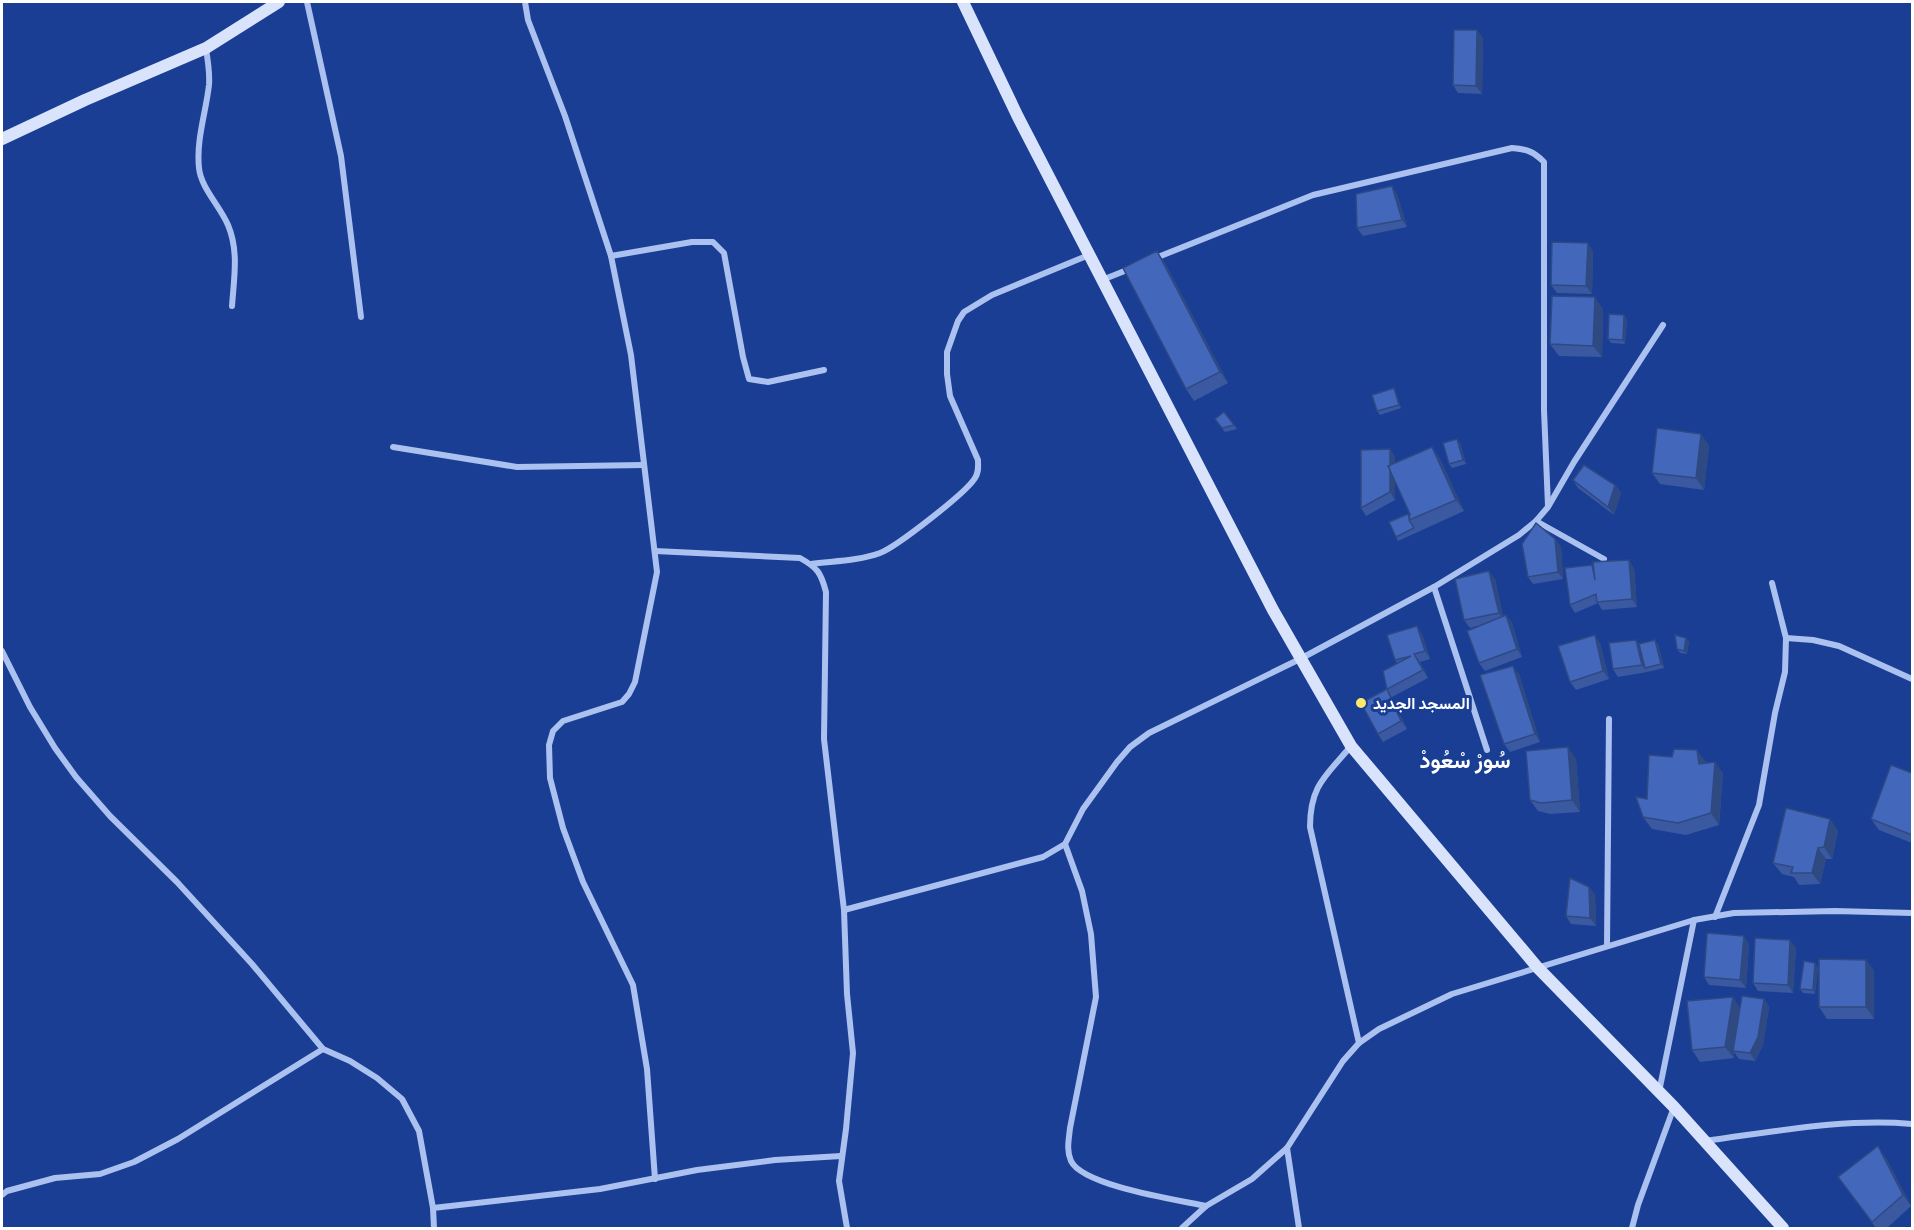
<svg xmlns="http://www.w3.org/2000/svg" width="1914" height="1230" font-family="Barlow,Vazirmatn,sans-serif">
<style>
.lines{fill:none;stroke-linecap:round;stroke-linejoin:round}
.street{stroke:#abc1ef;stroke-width:6}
.secondary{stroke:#d9e3fb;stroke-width:12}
.wall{fill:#3a59a1}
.shaded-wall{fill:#2f4983}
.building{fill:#4368bb;stroke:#2f4983;stroke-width:1.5}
.poi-dot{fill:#ffe96a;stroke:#1a3e94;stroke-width:2}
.labels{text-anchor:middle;stroke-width:6;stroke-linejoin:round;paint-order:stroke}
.poi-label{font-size:16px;font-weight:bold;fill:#fff;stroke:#1a3e94;text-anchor:start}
.district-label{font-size:22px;font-weight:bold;fill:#fff;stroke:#1a3e94}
</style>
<rect width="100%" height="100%" fill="#1a3e94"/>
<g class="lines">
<g class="street">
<polyline points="307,2 341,156 361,317"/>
<polyline points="525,2 528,20 565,116 611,256 631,355 657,572 635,682 629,694 622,702 563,721 553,731 549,745 550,778 563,828 583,882 633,985 647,1069 655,1179"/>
<path d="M206,49C208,61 210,73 209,85C206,112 196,140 199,168C201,188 220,206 228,225C239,251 234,278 232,306"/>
<polyline points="611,256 692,242 713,242 724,253 743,357 749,379 768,382 824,370"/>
<path d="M1153,259L1313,195L1512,148C1527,149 1534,152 1544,162V410L1548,506"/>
<polyline points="1102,280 1132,268"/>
<polyline points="393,447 517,467 643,465"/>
<polyline points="1536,521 1604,559"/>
<path d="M655,551L800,558C818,568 821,573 826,592L824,739L844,910L847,994L853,1053L846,1129L839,1181L847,1228"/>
<path d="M811,564C834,561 858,561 880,553C896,547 966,493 975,478C979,472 978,467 978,460L950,396L947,374V352L958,321L964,312L992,295L1089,255"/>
<polyline points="1434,587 1487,750"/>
<polyline points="1786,638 1813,640 1839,646 1912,679"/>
<polyline points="2,651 30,707 55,748 76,777 110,816 177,882 252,964 323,1049 350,1061 377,1078 402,1099 419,1131 433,1208 434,1228"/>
<path d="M1351,746C1326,776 1310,785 1310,827L1359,1043"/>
<path d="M1065,844L1082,891L1091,934L1096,997L1070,1128C1069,1139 1066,1150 1071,1161C1083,1186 1178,1200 1206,1206"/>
<polyline points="844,910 1043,857 1065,844 1083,809 1117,762 1130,747 1149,733 1300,659 1434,587 1519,535 1536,521 1548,507 1574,462 1663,325"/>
<polyline points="1715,917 1759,805 1775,713 1785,672 1786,638 1772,583"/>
<polyline points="1607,946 1609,719"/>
<polyline points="1659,1092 1694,920"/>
<path d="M1704,1141C1773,1132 1843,1118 1912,1124"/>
<polyline points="1287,1148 1299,1228"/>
<polyline points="2,1195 7,1191 55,1178 100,1174 134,1162 178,1139 323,1049"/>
<polyline points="433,1208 600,1189 697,1170 775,1160 841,1156"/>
<polyline points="1182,1228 1206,1206 1252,1179 1287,1148 1343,1061 1359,1043 1379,1029 1452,994 1694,920 1734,913 1835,911 1912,913"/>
<polyline points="1632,1228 1638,1205 1674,1107"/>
</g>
<g class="secondary">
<polyline points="963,2 1018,117 1273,610 1351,746 1538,968 1674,1107 1783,1228"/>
<polyline points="2,139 85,100 206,48 279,2"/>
</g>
</g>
<g class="wall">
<polygon points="1483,38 1482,94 1458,93 1453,85"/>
<polygon points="1397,194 1407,227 1363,236 1357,228"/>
<polygon points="1593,251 1592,294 1557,293 1551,285"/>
<polygon points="1165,263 1228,383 1194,401 1186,389"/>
<polygon points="1603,309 1602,357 1559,356 1550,344"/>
<polygon points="1627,319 1625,344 1611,343 1608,339"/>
<polygon points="1394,388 1396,392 1401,408 1380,415 1377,411"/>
<polygon points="1224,412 1237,429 1225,432 1218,423"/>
<polygon points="1460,443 1466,464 1452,468 1449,464"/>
<polygon points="1709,445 1704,490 1660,484 1652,473"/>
<polygon points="1432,447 1440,459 1464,511 1398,541 1396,537 1409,516 1410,514 1395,482 1395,500 1366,516 1361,508 1390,449 1395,457 1395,463"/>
<polygon points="1573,480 1615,485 1621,493 1614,515 1578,488"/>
<polygon points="1555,539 1561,547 1563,579 1533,584 1528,577"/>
<polygon points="1594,568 1634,568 1637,607 1602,610 1598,603 1575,613 1570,605"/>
<polygon points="1495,579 1503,616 1506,615 1512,623 1522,657 1485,671 1479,663 1477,626 1470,628 1464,620"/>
<polygon points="1422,634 1430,659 1420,662 1428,678 1392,697 1407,729 1383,742 1378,734 1387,689 1397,663 1395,660"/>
<polygon points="1636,640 1639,644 1658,644 1664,668 1647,672 1618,677 1613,669"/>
<polygon points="1689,641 1687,654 1680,653 1677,649"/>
<polygon points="1600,643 1609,679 1576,690 1570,682"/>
<polygon points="1519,674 1540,742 1510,752 1504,744"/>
<polygon points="1576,759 1580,812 1550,814 1538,811 1530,800"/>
<polygon points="1706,762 1723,773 1719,825 1686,835 1652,829 1643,817 1647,799"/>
<polygon points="1912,773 1912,843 1879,830 1871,819"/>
<polygon points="1830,819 1838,831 1832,859 1826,859 1820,884 1799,885 1794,877 1782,874 1773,863"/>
<polygon points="1589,887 1595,895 1596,926 1571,924 1566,916"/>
<polygon points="1749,944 1746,988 1709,985 1704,977"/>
<polygon points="1796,948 1793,993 1758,991 1753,983"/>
<polygon points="1866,960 1874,971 1874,1019 1827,1019 1819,1007"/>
<polygon points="1818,967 1815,994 1803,993 1800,989"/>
<polygon points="1764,999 1769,1007 1763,1045 1755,1061 1739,1059 1734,1052 1734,1058 1700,1062 1692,1050 1740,1008"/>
<polygon points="1886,1158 1911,1206 1887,1228 1876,1228 1838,1177"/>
</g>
<g class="shaded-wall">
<polygon points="1477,30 1483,38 1482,94 1476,86"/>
<polygon points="1392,186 1397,194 1407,227 1402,220"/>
<polygon points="1588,243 1593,251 1592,294 1586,286"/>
<polygon points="1157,251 1165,263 1228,383 1220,372"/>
<polygon points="1595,297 1603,309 1602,357 1593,346"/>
<polygon points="1624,315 1627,319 1625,344 1623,340"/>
<polygon points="1394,388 1396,392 1401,408 1399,405"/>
<polygon points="1701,434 1709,445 1704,490 1696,478"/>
<polygon points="1457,439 1460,443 1466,464 1463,460"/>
<polygon points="1432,447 1440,459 1464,511 1456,500"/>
<polygon points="1390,449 1395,457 1395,500 1390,492"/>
<polygon points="1615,485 1621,493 1614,515 1608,507"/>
<polygon points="1555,539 1561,547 1563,579 1558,572"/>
<polygon points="1629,560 1634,568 1637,607 1632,599"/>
<polygon points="1489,571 1495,579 1504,621 1499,613"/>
<polygon points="1506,615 1512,623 1522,657 1517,649"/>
<polygon points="1417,626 1422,634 1430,659 1425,651"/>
<polygon points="1595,635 1600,643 1609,679 1603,671"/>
<polygon points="1686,638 1689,641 1687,654 1684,651"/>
<polygon points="1636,640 1641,648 1645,668 1647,672 1642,665"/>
<polygon points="1655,640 1658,644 1664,668 1661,664"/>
<polygon points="1414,654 1420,662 1428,678 1423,670"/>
<polygon points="1513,666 1519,674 1540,742 1535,734"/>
<polygon points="1387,689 1392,697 1407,729 1401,721"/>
<polygon points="1568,747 1576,759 1580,812 1572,800"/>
<polygon points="1697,750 1706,762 1708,776 1699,764"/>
<polygon points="1715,762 1723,773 1719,825 1711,813"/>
<polygon points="1830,819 1838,831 1832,859 1824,847"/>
<polygon points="1818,848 1826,859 1820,884 1812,873"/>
<polygon points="1589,887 1595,895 1596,926 1590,918"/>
<polygon points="1744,936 1749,944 1746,988 1740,980"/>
<polygon points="1790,940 1796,948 1793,993 1788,985"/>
<polygon points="1866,960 1874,971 1874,1019 1866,1007"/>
<polygon points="1815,963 1818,967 1815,994 1813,990"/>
<polygon points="1733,997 1741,1009 1733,1051 1734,1052 1734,1058 1725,1047"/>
<polygon points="1764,999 1769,1007 1763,1045 1755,1061 1750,1053"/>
<polygon points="1878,1146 1886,1158 1911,1206 1903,1195"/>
</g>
<g class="building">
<polygon points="1454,30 1477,30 1476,86 1453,85"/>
<polygon points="1392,186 1402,220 1357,228 1356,194"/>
<polygon points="1552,242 1588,243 1586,286 1551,285"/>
<polygon points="1157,251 1220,372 1186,389 1123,268"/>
<polygon points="1552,296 1595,297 1593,346 1550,344"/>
<polygon points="1609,314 1624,315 1623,340 1608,339"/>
<polygon points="1394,388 1399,405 1377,411 1372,395"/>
<polygon points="1224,412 1234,425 1222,428 1215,419"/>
<polygon points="1657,428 1701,434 1696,478 1652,473"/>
<polygon points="1457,439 1463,460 1449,464 1443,443"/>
<polygon points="1432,447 1456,500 1409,520 1410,514 1388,466"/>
<polygon points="1390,449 1390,466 1388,466 1390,470 1390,492 1361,508 1361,450"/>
<polygon points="1584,465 1615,485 1608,507 1573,480"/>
<polygon points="1408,514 1409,517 1409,520 1414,528 1396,537 1389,522"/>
<polygon points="1536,523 1555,539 1558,572 1528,577 1522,544"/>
<polygon points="1629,560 1632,599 1597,602 1596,594 1570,605 1565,568 1592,565 1595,580 1593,562"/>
<polygon points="1489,571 1499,613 1464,620 1455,579"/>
<polygon points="1506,615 1517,649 1479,663 1467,631"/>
<polygon points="1417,626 1425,651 1414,654 1423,670 1387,689 1401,721 1378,734 1361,703 1387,689 1383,671 1411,656 1395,660 1387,635"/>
<polygon points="1595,635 1603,671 1570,682 1558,646"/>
<polygon points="1675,635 1686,638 1684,651 1677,649"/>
<polygon points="1636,640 1642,665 1613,669 1609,643"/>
<polygon points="1655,640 1661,664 1645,668 1639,644"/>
<polygon points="1513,666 1535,734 1504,744 1480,675"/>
<polygon points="1568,747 1572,800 1541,803 1530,800 1526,751"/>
<polygon points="1674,749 1697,750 1699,764 1715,762 1711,813 1678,823 1643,817 1636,797 1647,799 1649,755 1672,757"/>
<polygon points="1891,765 1912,773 1912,835 1871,819"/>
<polygon points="1786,808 1830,819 1824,847 1818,848 1812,873 1791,873 1793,867 1773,863"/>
<polygon points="1570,878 1589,887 1590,918 1566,916"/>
<polygon points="1707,933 1744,936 1740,980 1704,977"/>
<polygon points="1755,938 1790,940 1788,985 1753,983"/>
<polygon points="1819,959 1866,960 1866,1007 1819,1007"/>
<polygon points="1804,961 1815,963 1813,990 1800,989"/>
<polygon points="1742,996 1764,999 1758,1037 1750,1053 1733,1051"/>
<polygon points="1733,997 1725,1047 1692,1050 1687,1001"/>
<polygon points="1878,1146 1903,1195 1872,1222 1838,1177"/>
</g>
<circle class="poi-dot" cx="1361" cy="703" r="6"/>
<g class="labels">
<g class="poi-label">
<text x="1373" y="709">المسجد الجديد</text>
</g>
<g class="district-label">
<text x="1465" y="768">سُورْ سْعُودْ</text>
</g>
</g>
<rect width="1914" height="1230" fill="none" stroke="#ffffff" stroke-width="6"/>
</svg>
